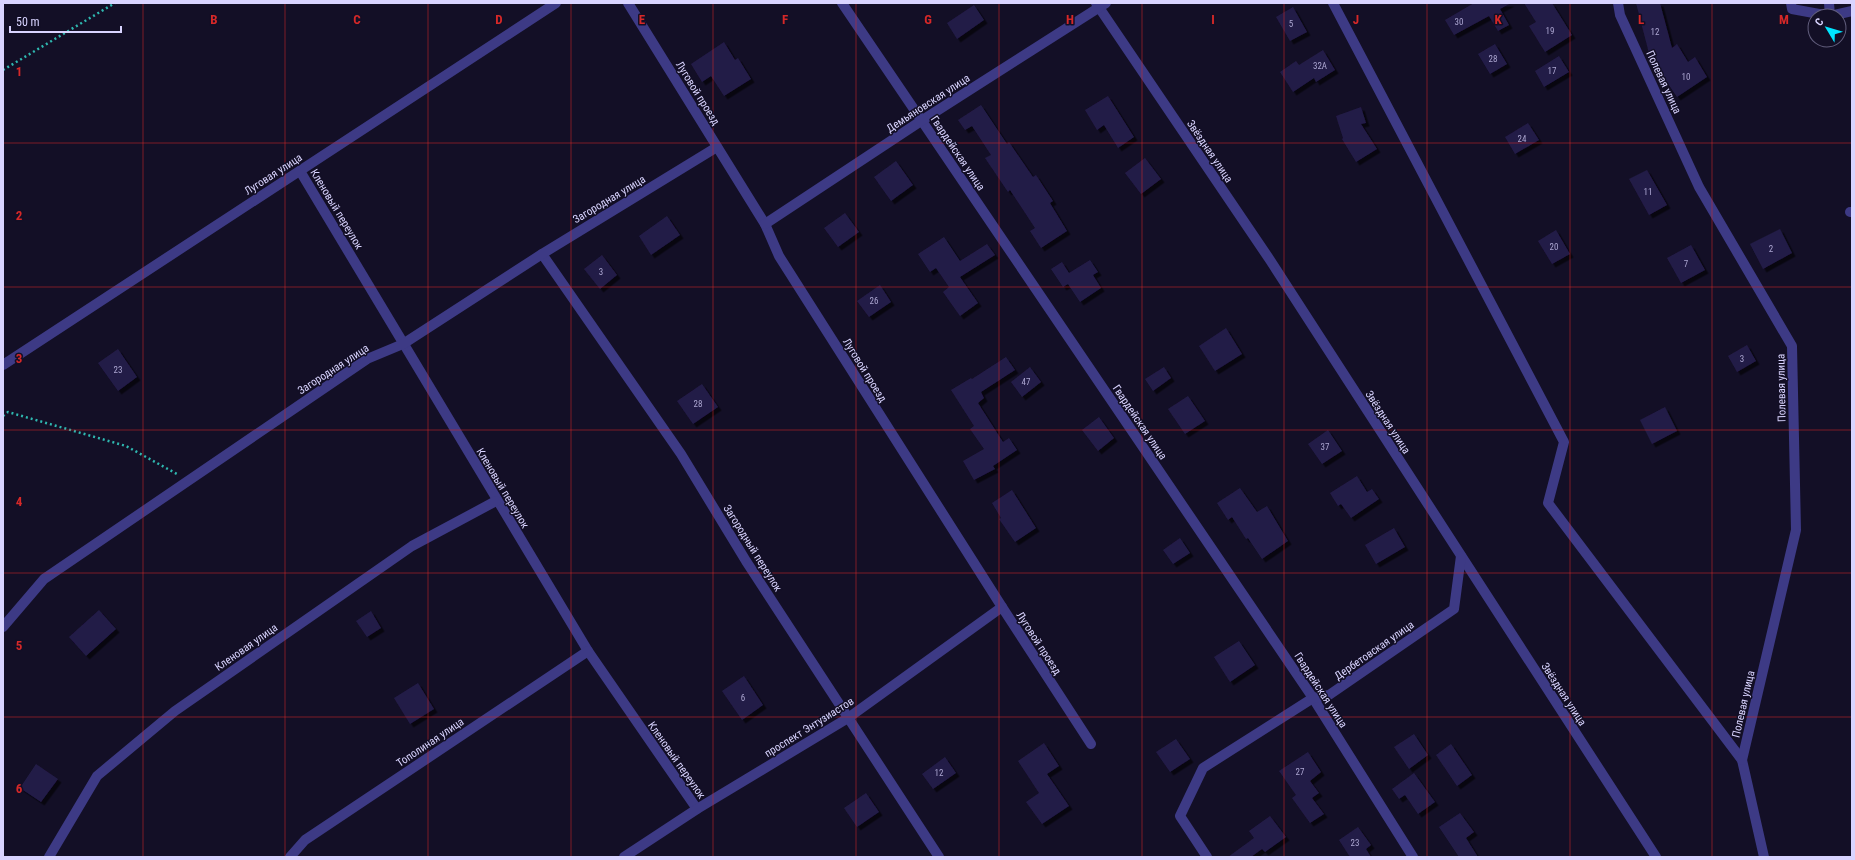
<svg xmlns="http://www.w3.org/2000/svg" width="1855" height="860" font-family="'Roboto Condensed',sans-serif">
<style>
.building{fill:#241b47;filter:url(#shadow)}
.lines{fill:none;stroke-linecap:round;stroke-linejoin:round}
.path{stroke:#2fb8b0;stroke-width:2.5;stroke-dasharray:2 3;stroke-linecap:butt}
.minor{stroke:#3d3a85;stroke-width:10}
.grid{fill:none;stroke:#d62828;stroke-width:1;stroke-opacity:0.55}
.labels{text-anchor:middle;stroke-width:3;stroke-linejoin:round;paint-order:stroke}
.number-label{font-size:9px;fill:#aca6d1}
.street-label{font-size:11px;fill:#d9d4ff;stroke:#130f26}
.grid-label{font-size:13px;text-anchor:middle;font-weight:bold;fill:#d62828;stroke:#130f26;stroke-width:3;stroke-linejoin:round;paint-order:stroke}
</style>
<defs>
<filter id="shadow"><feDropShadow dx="3.5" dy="3.5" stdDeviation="0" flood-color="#0009"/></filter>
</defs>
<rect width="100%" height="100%" fill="#130f26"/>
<g class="building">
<polygon points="1474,3 1511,3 1500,9 1509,25 1498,31 1489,16 1454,35 1445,20"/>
<polygon points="1524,3 1552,3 1572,35 1545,52 1529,26 1536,22"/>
<polygon points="1636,3 1660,3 1672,48 1677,44 1688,62 1695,57 1707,77 1677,97 1660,72 1657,74 1649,62 1651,61"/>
<polygon points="974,5 984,20 957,39 947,23"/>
<polygon points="1293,7 1307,32 1290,41 1276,17"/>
<polygon points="724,42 735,60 738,58 751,79 724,96 711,76 702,82 691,64"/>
<polygon points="1495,44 1507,64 1490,74 1478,54"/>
<polygon points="1323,50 1335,70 1316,82 1314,78 1293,92 1280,72 1296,61 1299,65"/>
<polygon points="1559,56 1569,72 1544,87 1535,71"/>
<polygon points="1108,96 1134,137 1118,148 1104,125 1097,130 1085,110"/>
<polygon points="981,105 1007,144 1009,142 1033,177 1036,175 1053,201 1050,203 1067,231 1041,248 1030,231 1035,228 1010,190 1008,192 985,158 991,155 972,126 965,130 958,120"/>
<polygon points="1361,107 1366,123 1361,124 1377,149 1356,162 1342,139 1343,138 1336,116"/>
<polygon points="1528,123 1539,140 1515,154 1505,137"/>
<polygon points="1145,158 1161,179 1141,194 1125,173"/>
<polygon points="896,161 913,185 891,201 874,177"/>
<polygon points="1647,170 1667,205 1649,215 1629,179"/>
<polygon points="845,213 859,232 838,247 824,228"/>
<polygon points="667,216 680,235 651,255 639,236"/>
<polygon points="1780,229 1792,253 1763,269 1750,244"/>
<polygon points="1556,230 1570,254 1552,264 1538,241"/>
<polygon points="944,237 960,261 987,244 995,255 960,277 978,303 960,316 943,292 949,287 936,268 930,272 918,254"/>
<polygon points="1691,245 1705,270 1681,283 1667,258"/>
<polygon points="602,255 617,275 600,289 584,269"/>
<polygon points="1090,260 1098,272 1093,275 1101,288 1080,302 1068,284 1063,287 1051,269 1062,262 1069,273"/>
<polygon points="880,285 891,302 869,317 857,301"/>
<polygon points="1226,328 1242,354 1215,371 1199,346"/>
<polygon points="1747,345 1756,361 1737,372 1728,356"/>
<polygon points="118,349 137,377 118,391 98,363"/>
<polygon points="1006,357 1015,370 981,392 984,398 978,403 1003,442 1009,438 1017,450 993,466 995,469 974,480 963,461 984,449 970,429 974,426 951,390 971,378 972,379"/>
<polygon points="1030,367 1041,382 1022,397 1011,382"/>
<polygon points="1164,367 1171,378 1153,391 1145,379"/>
<polygon points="702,384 718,407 693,424 677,401"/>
<polygon points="1188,396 1205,421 1185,434 1168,409"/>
<polygon points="1665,407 1677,431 1652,444 1640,420"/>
<polygon points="1099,417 1114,438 1098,451 1082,430"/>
<polygon points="1328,430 1342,451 1322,464 1308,444"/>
<polygon points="1357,476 1367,492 1372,489 1379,499 1351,518 1341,504 1338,506 1330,493"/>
<polygon points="1240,488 1257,512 1267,506 1288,541 1262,559 1248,538 1246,539 1232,517 1228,520 1217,503"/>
<polygon points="1012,490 1036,528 1015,542 999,519 1001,518 992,503"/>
<polygon points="1394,528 1405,547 1376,564 1365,545"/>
<polygon points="1180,538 1190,553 1173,564 1163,550"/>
<polygon points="99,610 116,629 86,656 69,637"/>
<polygon points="371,611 381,628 367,637 356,621"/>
<polygon points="1239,641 1255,665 1230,682 1214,657"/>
<polygon points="744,676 763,705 742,720 722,691"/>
<polygon points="418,683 434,709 410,724 394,698"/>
<polygon points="1414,734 1428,755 1409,769 1394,747"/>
<polygon points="1176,739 1190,759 1170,772 1156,752"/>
<polygon points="1044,743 1059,766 1047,774 1069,806 1042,824 1026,802 1039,793 1018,761"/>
<polygon points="1451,744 1472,775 1457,786 1436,755"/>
<polygon points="1308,752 1321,772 1310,781 1319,793 1312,798 1324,814 1310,823 1292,798 1296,795 1279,771"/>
<polygon points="945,757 956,773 933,789 922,774"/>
<polygon points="36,764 58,779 41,802 20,788"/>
<polygon points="1414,773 1435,802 1418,814 1405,795 1399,799 1392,789"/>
<polygon points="866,793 879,812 857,827 844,808"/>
<polygon points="1460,813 1474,832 1466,838 1478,857 1459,857 1439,827"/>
<polygon points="1270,816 1286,837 1265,852 1262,849 1251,857 1228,857 1254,838 1249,831"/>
<polygon points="1358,827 1371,845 1366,849 1371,857 1350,857 1339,840"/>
</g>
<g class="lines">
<g class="path">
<polyline points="3,70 115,3"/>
<polyline points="3,416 8,412 126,446 177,474"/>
</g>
<g class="minor">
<polyline points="628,3 765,224 779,256 1002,607 1091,744"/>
<polyline points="842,3 1313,698 1413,857"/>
<polyline points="1096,3 1270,260 1656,857"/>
<polyline points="1333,3 1564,442 1548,503 1742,760 1764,857"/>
<polyline points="1618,3 1620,15 1699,187 1792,346 1796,530 1742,760"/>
<polyline points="1791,3 1792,9 1830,16 1852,11"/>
<polyline points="1829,3 1830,16"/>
<polyline points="300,171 588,651 697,809"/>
<polyline points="1850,212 1852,212"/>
<polyline points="765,224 921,121 1106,3"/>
<polyline points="542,254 681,454 746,561 939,857"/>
<polyline points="3,365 556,3"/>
<polyline points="3,627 44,579 367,359 403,344 542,254 717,147"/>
<polyline points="49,857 97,776 175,711 412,546 496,501"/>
<polyline points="290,857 305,840 588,651"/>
<polyline points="624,857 697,809 848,718 1002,607"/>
<polyline points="1207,857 1180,816 1203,768 1313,698 1329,695 1454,609 1461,556"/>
</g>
</g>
<path class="grid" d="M143,3V857M285,3V857M428,3V857M571,3V857M713,3V857M856,3V857M999,3V857M1142,3V857M1284,3V857M1427,3V857M1570,3V857M1712,3V857M3,143H1852M3,287H1852M3,430H1852M3,573H1852M3,717H1852"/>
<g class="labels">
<g class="number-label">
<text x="1459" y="25">30</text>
<text x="1291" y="27">5</text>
<text x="1550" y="34">19</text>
<text x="1655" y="35">12</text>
<text x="1493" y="62">28</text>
<text x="1320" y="69">32А</text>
<text x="1552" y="74">17</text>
<text x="1686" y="80">10</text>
<text x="1522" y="142">24</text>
<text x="1648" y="195">11</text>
<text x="1554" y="250">20</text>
<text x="1771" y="252">2</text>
<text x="1686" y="267">7</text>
<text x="601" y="275">3</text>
<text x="874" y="304">26</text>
<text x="1742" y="362">3</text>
<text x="118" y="373">23</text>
<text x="1026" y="385">47</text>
<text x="698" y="407">28</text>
<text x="1325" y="450">37</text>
<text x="743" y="701">6</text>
<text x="1300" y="775">27</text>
<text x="939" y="776">12</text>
<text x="1355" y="846">23</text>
</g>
<g class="street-label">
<text transform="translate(1664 82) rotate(65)" y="4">Полевая улица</text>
<text transform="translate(698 93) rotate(58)" y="4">Луговой проезд</text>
<text transform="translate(928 103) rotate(-33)" y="4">Демьяновская улица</text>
<text transform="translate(1210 151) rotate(56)" y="4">Звёздная улица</text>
<text transform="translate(958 153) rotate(56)" y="4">Гвардейская улица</text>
<text transform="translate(273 174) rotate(-33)" y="4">Луговая улица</text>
<text transform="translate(609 199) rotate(-31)" y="4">Загородная улица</text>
<text transform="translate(337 209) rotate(59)" y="4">Кленовый переулок</text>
<text transform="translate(333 369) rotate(-33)" y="4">Загородная улица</text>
<text transform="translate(865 370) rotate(58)" y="4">Луговой проезд</text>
<text transform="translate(1781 388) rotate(-91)" y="4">Полевая улица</text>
<text transform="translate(1140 422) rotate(56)" y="4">Гвардейская улица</text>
<text transform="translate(1388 422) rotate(57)" y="4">Звёздная улица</text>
<text transform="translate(503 488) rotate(59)" y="4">Кленовый переулок</text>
<text transform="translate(753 548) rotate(58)" y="4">Загородный переулок</text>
<text transform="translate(1039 643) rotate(57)" y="4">Луговой проезд</text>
<text transform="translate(246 647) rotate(-35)" y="4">Кленовая улица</text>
<text transform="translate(1374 650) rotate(-35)" y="4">Дербетовская улица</text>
<text transform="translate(1321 690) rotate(57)" y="4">Гвардейская улица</text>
<text transform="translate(1564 694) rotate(57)" y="4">Звёздная улица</text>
<text transform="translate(1743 704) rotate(-77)" y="4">Полевая улица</text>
<text transform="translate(809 727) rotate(-32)" y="4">проспект Энтузиастов</text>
<text transform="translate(430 742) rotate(-34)" y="4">Тополиная улица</text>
<text transform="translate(677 760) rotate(55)" y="4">Кленовый переулок</text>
</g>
</g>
<g class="grid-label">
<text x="214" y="24">B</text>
<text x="357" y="24">C</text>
<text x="499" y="24">D</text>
<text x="642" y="24">E</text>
<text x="785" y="24">F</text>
<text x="928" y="24">G</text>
<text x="1070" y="24">H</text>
<text x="1213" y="24">I</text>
<text x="1356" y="24">J</text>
<text x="1498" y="24">K</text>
<text x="1641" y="24">L</text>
<text x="1784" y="24">M</text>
<text x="19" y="76">1</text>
<text x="19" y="220">2</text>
<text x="19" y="363">3</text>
<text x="19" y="506">4</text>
<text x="19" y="650">5</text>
<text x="19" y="793">6</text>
</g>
<rect width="1855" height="860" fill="none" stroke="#d9d4ff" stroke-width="8"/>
<g transform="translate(1827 28) rotate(308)"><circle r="19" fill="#130f26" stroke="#625e7d"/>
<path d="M0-3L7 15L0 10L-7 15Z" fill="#00e5ff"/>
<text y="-6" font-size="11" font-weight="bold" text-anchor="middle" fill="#d9d4ff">С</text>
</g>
<path d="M10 26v6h111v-6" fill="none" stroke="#d9d4ff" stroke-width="2"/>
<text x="16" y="26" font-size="12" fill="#d9d4ff" stroke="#130f26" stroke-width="3" paint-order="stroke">50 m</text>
</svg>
